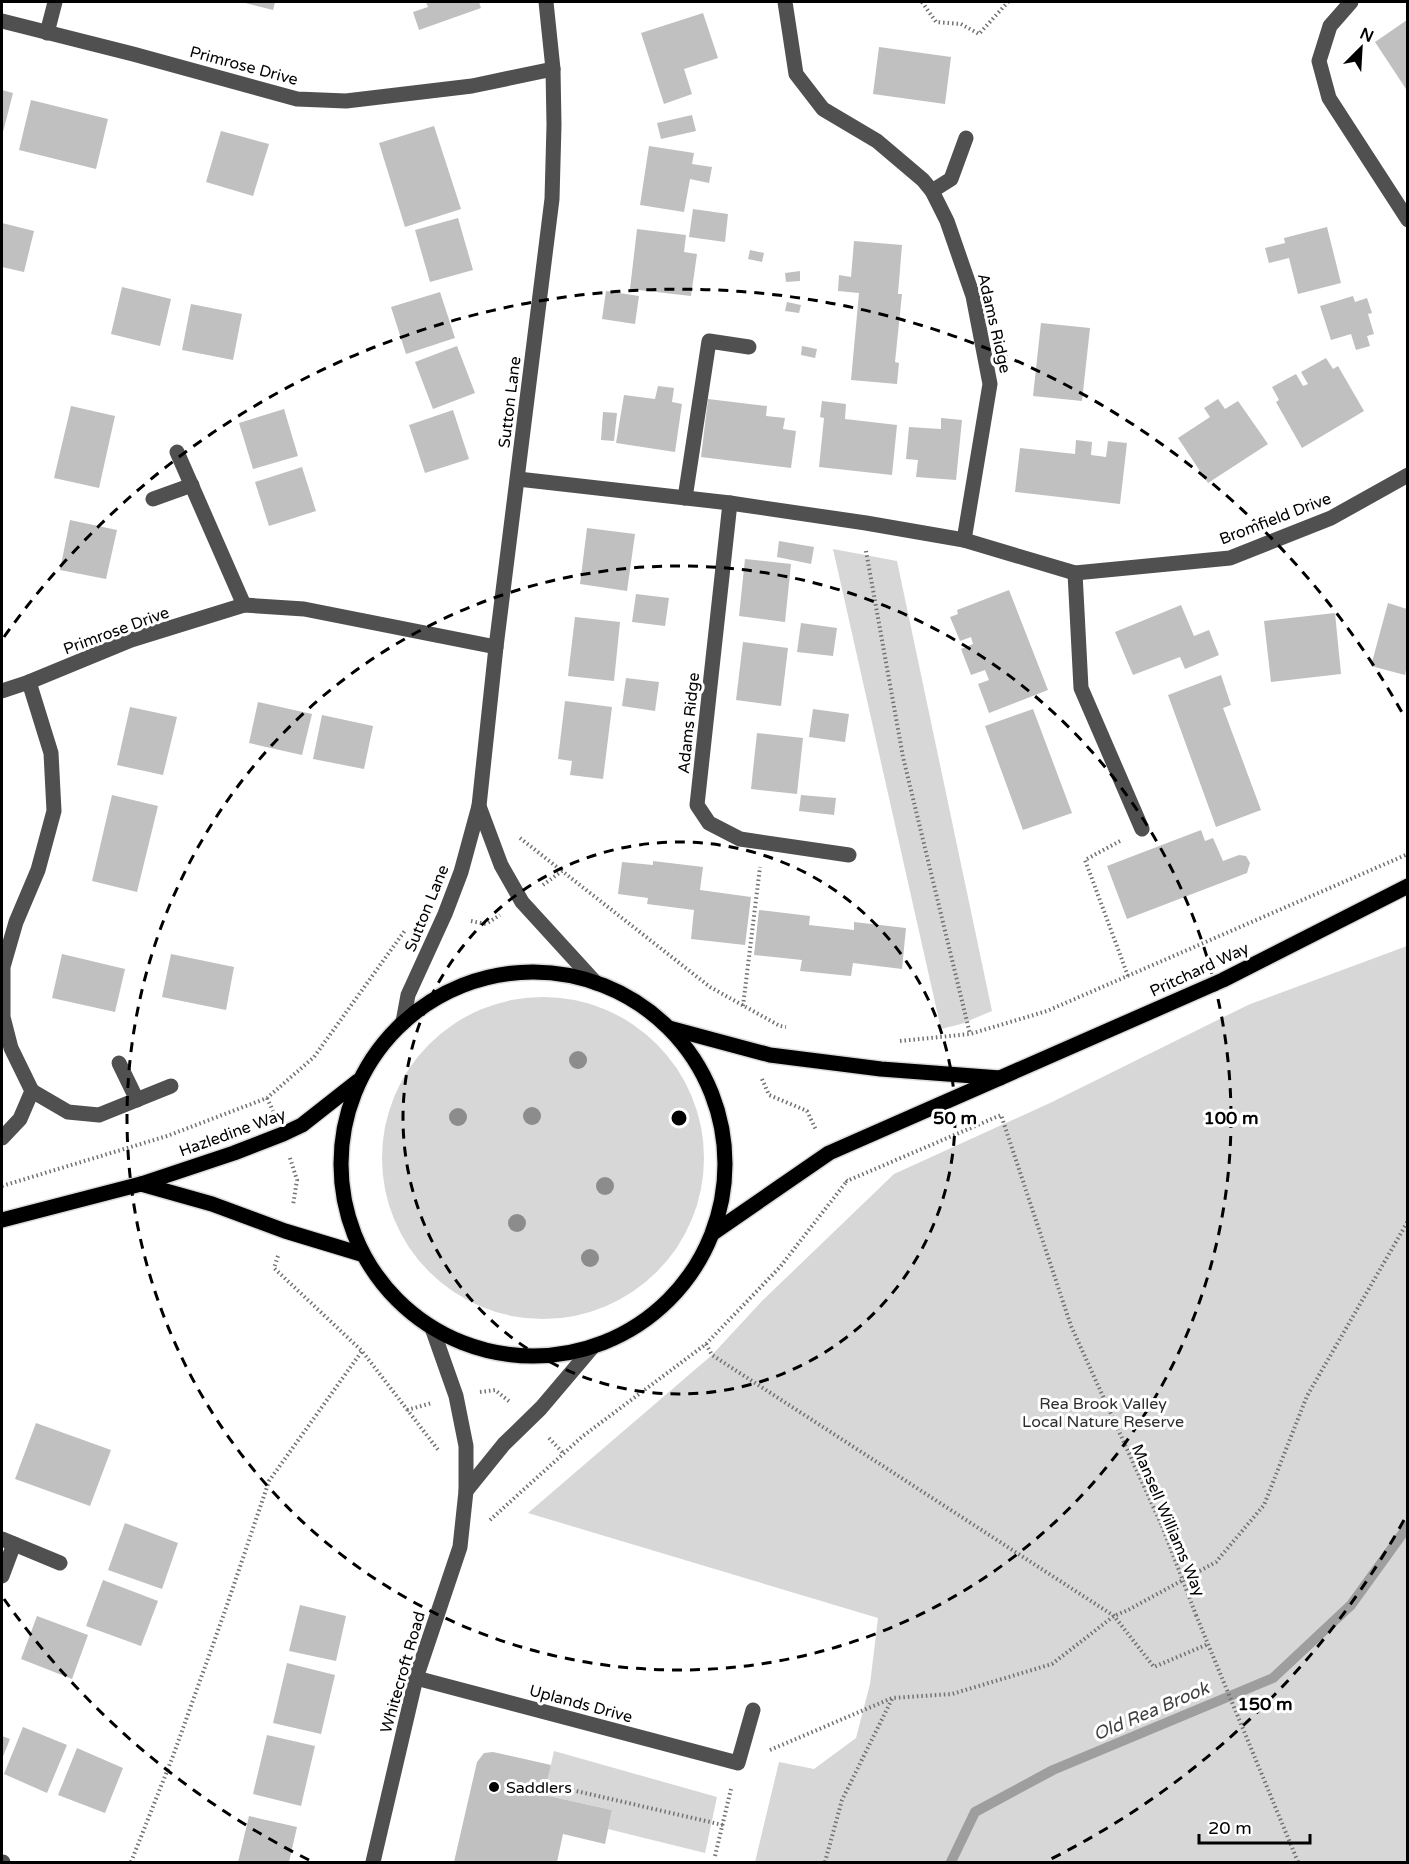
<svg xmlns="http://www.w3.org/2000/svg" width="1409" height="1864" font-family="'Varela Round',sans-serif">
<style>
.green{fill:#d7d7d7}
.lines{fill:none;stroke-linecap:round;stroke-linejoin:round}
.stream{stroke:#9e9e9e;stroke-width:10}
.building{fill:#c0c0c0}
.major-casing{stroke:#dbdbdb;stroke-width:18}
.path{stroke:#727272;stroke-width:4;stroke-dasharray:1.5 3;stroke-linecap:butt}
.minor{stroke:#505050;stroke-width:15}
.major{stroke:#000;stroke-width:15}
.path-bridge{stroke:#727272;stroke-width:4;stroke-dasharray:1.5 3;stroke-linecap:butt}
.tree{fill:#8c8c8c}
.ring{fill:none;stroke:#000;stroke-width:3;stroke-dasharray:10 8}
.poi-dot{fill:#000;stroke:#fff;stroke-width:2}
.labels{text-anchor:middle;stroke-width:6;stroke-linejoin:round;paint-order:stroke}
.street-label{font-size:16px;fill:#000;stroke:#fff}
.park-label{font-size:16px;fill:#2e2e2e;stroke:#fff}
.poi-label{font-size:16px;fill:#000;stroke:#fff;text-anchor:start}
.water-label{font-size:18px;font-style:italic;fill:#3f3f3f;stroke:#fff}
.centre{fill:#000;stroke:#fff;stroke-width:3}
.ring-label{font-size:18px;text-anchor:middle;font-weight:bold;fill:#000;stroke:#fff;stroke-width:6;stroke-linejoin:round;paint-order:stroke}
</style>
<rect width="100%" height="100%" fill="#fff"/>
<g class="green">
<polygon points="833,549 897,561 992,1011 961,1024 941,1029"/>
<polygon points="1407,946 1407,1862 755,1862 779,1762 814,1769 856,1738 870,1684 878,1618 528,1513 712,1355 762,1301 894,1174 1050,1103 1248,1005"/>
<circle cx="543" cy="1158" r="161"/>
<polygon points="554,1751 717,1797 705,1853 608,1829 612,1810 544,1795"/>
</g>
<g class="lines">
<polyline class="stream" points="951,1862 975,1812 1053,1770 1273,1678 1351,1605 1408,1526"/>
</g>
<g class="building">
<polygon points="241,2 275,2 273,10"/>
<polygon points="426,2 479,2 481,8 419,30 413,12 428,7"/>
<polygon points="703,13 718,58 684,69 692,94 664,104 641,33"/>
<polygon points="1407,20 1407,88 1406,89 1375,42"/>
<polygon points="879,47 951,57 945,104 873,94"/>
<polygon points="2,90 13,93 2,136"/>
<polygon points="31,100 108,119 96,169 19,150"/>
<polygon points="692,115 696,131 661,139 657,123"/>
<polygon points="434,126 461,209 405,227 379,143"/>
<polygon points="221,131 269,144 253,196 206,182"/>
<polygon points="649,146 694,153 692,164 712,167 709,183 690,179 684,212 640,205"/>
<polygon points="693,209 728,214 725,242 689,237"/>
<polygon points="458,218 473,270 430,282 415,230"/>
<polygon points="2,223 34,231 24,272 2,267"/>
<polygon points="1327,227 1341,283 1298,294 1289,258 1269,263 1265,248 1285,243 1284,238"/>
<polygon points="637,229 686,235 684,252 697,254 691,296 630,289"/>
<polygon points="854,241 902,245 898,294 902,294 895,362 899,363 897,384 851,380 859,293 838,291 839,275 851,277"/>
<polygon points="750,250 764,253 762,262 748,259"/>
<polygon points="800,271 800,281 786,282 785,273"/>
<polygon points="122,287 171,299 160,346 111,334"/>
<polygon points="606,291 639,296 635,324 602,319"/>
<polygon points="440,292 455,338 406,354 391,307"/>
<polygon points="1353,296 1355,302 1367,298 1372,313 1368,314 1374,334 1367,336 1370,346 1356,350 1351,334 1331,340 1320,306"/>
<polygon points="787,302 801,305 799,313 785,311"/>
<polygon points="191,304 242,314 233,360 182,350"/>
<polygon points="1041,323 1090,328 1082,401 1033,396"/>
<polygon points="457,346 475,393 433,409 415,362"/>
<polygon points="802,346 817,349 815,358 801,355"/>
<polygon points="1326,358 1333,369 1338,366 1364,411 1302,448 1276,402 1279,400 1272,387 1296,374 1303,386 1308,384 1301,372"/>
<polygon points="658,386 674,388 672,402 682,404 675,452 616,443 624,395 655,399"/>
<polygon points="708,399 767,406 766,416 785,418 783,429 796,431 791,468 701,457"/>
<polygon points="1218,399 1225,409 1238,401 1268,444 1208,483 1178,438 1210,417 1204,408"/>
<polygon points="822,401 846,404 845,419 897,425 892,475 819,467 824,418 820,417"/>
<polygon points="71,406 115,416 99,488 54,478"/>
<polygon points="284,409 298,456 253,469 239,423"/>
<polygon points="453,410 469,459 425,473 409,425"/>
<polygon points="603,412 617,413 614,441 601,440"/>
<polygon points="941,418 962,420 956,480 916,477 918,460 906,459 909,427 941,429"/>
<polygon points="1076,440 1092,442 1091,455 1106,457 1108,441 1127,443 1120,504 1015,492 1020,448 1075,454"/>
<polygon points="302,467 316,511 269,526 255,482"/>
<polygon points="70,520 117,530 106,579 60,570"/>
<polygon points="587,528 635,534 627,591 580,584"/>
<polygon points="779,541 814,547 811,564 777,557"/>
<polygon points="745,559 791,564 785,622 739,616"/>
<polygon points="1009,590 1048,690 989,713 978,684 989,680 985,670 971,675 961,649 973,644 971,637 960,641 950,617 958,614 957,610"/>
<polygon points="636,594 669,598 665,626 632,622"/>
<polygon points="1388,603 1407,609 1407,664 1405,675 1371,666"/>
<polygon points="1181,605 1194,636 1209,630 1219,655 1185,669 1180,657 1133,675 1115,632"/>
<polygon points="1335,613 1341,674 1271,682 1264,621"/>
<polygon points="575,617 620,622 614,681 568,676"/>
<polygon points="801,623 837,628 833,656 797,652"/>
<polygon points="743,642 788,648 781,706 736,700"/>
<polygon points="1221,675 1231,705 1223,708 1261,810 1216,827 1168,695"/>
<polygon points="626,678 659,682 655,711 622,706"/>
<polygon points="565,701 612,707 603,779 570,775 572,761 558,759"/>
<polygon points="258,702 312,714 302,755 249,743"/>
<polygon points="130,707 177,717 163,775 117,765"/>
<polygon points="813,709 849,714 845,742 809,737"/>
<polygon points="1033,709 1072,813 1023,830 985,726"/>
<polygon points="322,715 373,726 364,769 313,759"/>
<polygon points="757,733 803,738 797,794 751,789"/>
<polygon points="112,795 158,806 137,892 92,881"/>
<polygon points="801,795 836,798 834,815 799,811"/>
<polygon points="1201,830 1205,841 1213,838 1223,861 1239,855 1246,856 1250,863 1247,873 1127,919 1107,866"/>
<polygon points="653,861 703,867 700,890 751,897 745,945 691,939 694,910 647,904 648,898 618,894 622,862 653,865"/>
<polygon points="759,910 810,916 809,925 854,930 854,922 906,928 902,969 853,963 851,976 800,971 802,960 754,955"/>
<polygon points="62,954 125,969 115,1012 52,998"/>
<polygon points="171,954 234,967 226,1010 162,997"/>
<polygon points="36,1423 111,1450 90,1506 15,1479"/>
<polygon points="125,1523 178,1543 162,1589 108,1570"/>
<polygon points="103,1580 158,1601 141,1646 86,1626"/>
<polygon points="300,1605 346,1616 336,1661 289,1651"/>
<polygon points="37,1616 88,1635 72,1679 21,1659"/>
<polygon points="287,1663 335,1675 321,1734 273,1723"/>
<polygon points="23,1727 67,1745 47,1793 4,1774"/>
<polygon points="267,1735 315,1746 301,1806 253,1794"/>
<polygon points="2,1736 10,1739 2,1759"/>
<polygon points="77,1748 123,1768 105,1813 58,1795"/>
<polygon points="493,1752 551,1765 544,1795 612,1810 605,1844 563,1834 557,1862 454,1862 477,1762 484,1753"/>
<polygon points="249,1816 297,1827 289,1862 238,1862"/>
</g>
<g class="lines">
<g class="major-casing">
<g id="major">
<circle cx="533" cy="1164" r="192"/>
<polyline points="669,1028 770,1055 881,1069 1000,1078"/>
<polyline points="141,1184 212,1204 285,1231 361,1254"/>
<polyline points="2,1220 141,1184 234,1153 283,1134 302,1125 358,1081"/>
<polyline points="713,1233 829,1153 1223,980 1408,886"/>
</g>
</g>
<g class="path">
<polyline points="922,2 936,22 961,24 979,34 1008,2"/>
<polyline points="866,551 903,757 970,1034"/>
<polyline points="520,838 562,871"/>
<polyline points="1120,841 1085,860 1128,976"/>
<polyline points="543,885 562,871 710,987 780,1026 786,1027"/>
<polyline points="471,921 486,924 500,915"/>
<polyline points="743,1006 760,867"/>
<polyline points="900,1041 970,1034 1047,1011 1408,854"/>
<polyline points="762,1079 769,1095 807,1111 816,1130"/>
<polyline points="267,1098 273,1111"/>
<polyline points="290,1158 297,1180 293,1205"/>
<polyline points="846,1180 847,1181 1001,1115 1071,1326 1162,1526"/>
<polyline points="2,1186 167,1136 267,1098 314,1057 406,929"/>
<polyline points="278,1256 274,1268 362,1351 439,1451"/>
<polyline points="706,1344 712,1355 1114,1616 1154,1667 1208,1644"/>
<polyline points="480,1392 495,1390 510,1402"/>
<polyline points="407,1410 432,1403"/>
<polyline points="549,1438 564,1454"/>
<polyline points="490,1520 583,1436 706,1344 780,1267 847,1181"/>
<polyline points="1196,1615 1298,1862"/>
<polyline points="770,1750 892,1698 952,1694 1052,1664 1114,1616 1128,1610 1216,1562 1264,1505 1307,1396 1408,1221"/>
<polyline points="546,1784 723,1825"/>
<polyline points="715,1856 731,1789"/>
<polyline points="131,1862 173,1756 225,1611 269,1481 362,1351"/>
<polyline points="825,1862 842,1800 892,1699"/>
</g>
<g class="minor">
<polyline points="785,2 796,74 823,109 877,141 923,180 932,191 947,221 973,296 990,384 964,540"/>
<polyline points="1351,2 1330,26 1319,61 1329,98 1408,220"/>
<polyline points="2,21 133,54 297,99 346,101 472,86 553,69"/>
<polyline points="47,33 55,2"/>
<polyline points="932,191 951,179 966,138"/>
<polyline points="177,452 244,605"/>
<polyline points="518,479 730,503 866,523 964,540 1075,573 1230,558 1331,518 1408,475"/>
<polyline points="685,498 709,341 749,347"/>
<polyline points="153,499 192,485"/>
<polyline points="730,503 697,805 709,823 740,839 849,855"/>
<polyline points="1075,573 1081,688 1142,829"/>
<polyline points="2,691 29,682 131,640 244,605 304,609 496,647"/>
<polyline points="479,806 501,865 522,902 596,983"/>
<polyline points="403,1022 408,995 445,914 461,872 479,806 496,647 552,199 554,125 553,69 546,2"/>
<polyline points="119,1063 137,1100"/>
<polyline points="32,1091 68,1112 99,1115 171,1086"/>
<polyline points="2,1138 20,1119 32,1091 11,1048 3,1017 3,967 16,922 38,870 54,811 51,753 29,682"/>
<polyline points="466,1491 504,1444 541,1408 591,1349"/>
<polyline points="2,1539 60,1563"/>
<polyline points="2,1576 14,1544"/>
<polyline points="416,1678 738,1763 753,1710"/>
<polyline points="2,1862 3,1862"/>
<polyline points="373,1862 416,1678 460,1547 466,1491 466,1446 456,1396 432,1328"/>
</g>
<use href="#major" class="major"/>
<polyline class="path-bridge" points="1162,1526 1196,1615"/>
</g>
<g class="tree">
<circle cx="578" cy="1060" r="9"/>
<circle cx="532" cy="1116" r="9"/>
<circle cx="458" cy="1117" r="9"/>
<circle cx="605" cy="1186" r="9"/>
<circle cx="517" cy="1223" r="9"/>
<circle cx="590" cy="1258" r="9"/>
</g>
<g class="ring">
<circle cx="679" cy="1118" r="276"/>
<circle cx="679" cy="1118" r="552"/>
<path d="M1404 1520A829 829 0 0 1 1049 1860M309 1860A829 829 0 0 1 4 1599M4 637A829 829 0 0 1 1404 716"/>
</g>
<circle class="poi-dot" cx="494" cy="1787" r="6"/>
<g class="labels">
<g class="street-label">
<text transform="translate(244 65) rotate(15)" y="6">Primrose Drive</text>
<text transform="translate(995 323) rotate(77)" y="6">Adams Ridge</text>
<text transform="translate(509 402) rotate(-83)" y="6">Sutton Lane</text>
<text transform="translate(1275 518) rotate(-21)" y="6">Bromfield Drive</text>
<text transform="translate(116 630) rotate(-20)" y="6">Primrose Drive</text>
<text transform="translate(688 723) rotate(-84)" y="6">Adams Ridge</text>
<text transform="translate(426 908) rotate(-68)" y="6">Sutton Lane</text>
<text transform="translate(1199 969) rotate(-25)" y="6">Pritchard Way</text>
<text transform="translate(232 1132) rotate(-20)" y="6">Hazledine Way</text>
<text transform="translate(1169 1520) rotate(67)" y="6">Mansell Williams Way</text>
<text transform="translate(402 1672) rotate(-74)" y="6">Whitecroft Road</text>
<text transform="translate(581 1703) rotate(15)" y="6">Uplands Drive</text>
</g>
<g class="park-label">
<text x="1103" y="1409">Rea Brook Valley<tspan x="1103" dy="18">Local Nature Reserve</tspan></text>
</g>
<g class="poi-label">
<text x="506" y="1793">Saddlers</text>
</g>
<g class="water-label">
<text transform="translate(1151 1711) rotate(-23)" y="6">Old Rea Brook</text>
</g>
</g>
<circle cx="679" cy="1118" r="9" class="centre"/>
<g class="ring-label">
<text x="955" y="1124">50 m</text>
<text x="1231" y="1124">100 m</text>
<text x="1265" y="1710">150 m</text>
</g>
<rect width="1409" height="1864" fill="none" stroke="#000000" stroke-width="6"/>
<g transform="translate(1361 48) rotate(24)" stroke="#ffffff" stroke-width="4.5" paint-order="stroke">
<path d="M0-4.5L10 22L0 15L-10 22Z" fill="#000000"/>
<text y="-9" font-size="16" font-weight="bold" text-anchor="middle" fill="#000000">N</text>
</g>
<path d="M1199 1834v9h111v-9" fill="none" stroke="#000000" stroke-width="3"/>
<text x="1208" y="1834" font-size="18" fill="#000000" stroke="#ffffff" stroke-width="4.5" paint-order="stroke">20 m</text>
</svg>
